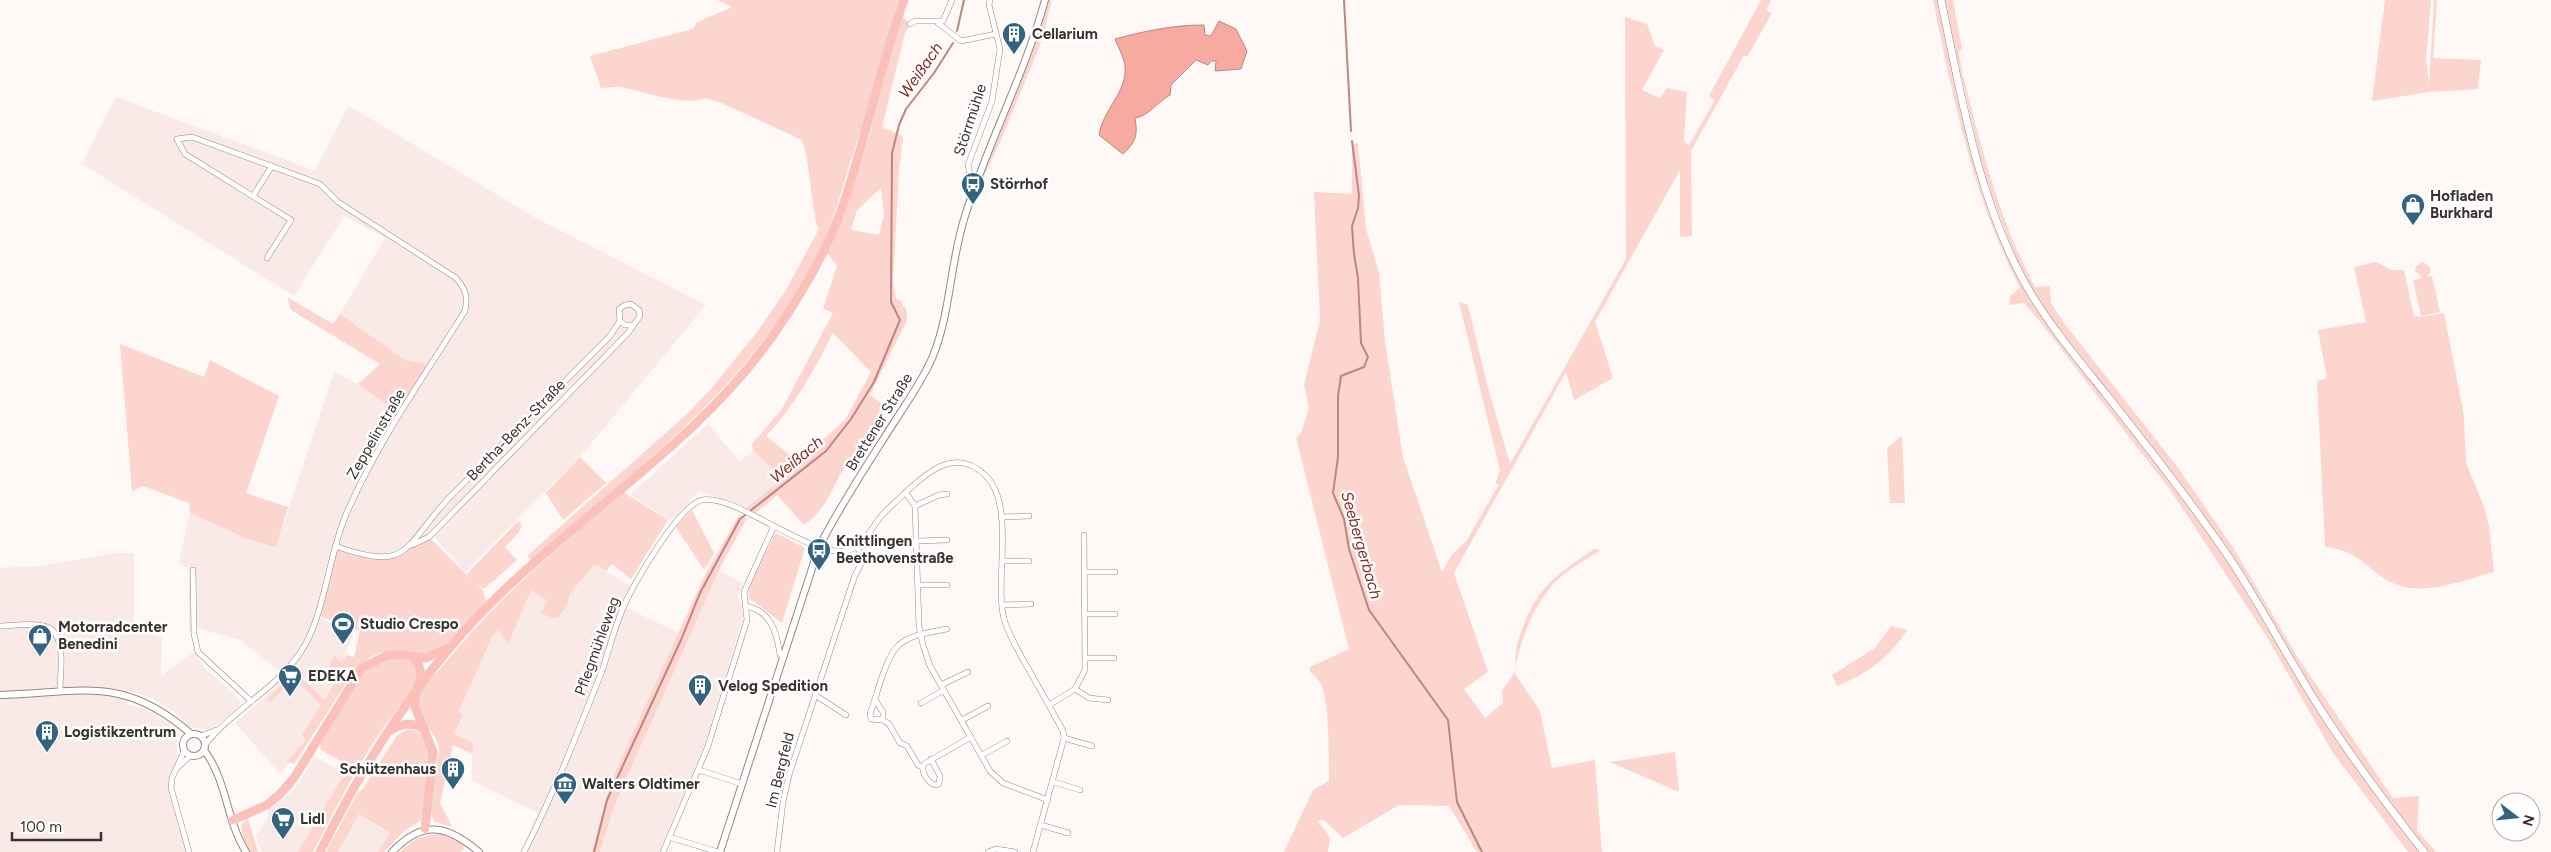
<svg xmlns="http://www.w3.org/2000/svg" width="2551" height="852" font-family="Figtree,sans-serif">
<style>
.built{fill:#f9eae8}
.green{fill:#fcd5cf;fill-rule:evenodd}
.water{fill:#f7aa9f;stroke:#be867e}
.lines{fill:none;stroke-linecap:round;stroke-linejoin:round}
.stream{stroke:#be867e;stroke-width:2}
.minor-casing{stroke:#968785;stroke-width:6}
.tertiary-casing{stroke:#968785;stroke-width:8}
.secondary-casing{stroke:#968785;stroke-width:8}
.primary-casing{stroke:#d7d6d6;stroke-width:9}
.minor{stroke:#fff;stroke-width:5}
.tertiary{stroke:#fff;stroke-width:6}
.secondary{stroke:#fff;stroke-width:7}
.primary{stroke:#fdc0b8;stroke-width:8}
.labels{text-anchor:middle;stroke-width:5;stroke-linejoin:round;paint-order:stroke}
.poi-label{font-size:15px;font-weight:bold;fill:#383231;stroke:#fff;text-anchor:start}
.street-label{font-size:15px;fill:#383231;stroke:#fff}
.water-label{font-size:16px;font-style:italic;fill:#862d26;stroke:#fff}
</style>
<rect width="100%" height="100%" fill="#fef8f7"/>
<g class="built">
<polygon points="116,97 315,171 348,106 351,107 534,217 706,305 580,457 465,572 431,533 317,615 353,635 304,746 280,774 235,723 287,677 240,640 198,628 189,633 189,570 179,562 190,513 247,539 276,546 334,372 358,384 401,415 405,360 340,314 385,238 344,216 294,296 82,164"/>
<polygon points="708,424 740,462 753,450 782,479 746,508 699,491 671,521 630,495"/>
<polygon points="116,553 134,553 134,628 162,637 161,676 194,652 204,667 239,698 240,703 239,707 215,726 205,730 187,726 177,714 152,698 129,691 127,704 144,709 169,723 177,735 177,758 169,786 186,852 0,852 0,568 41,566"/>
<polygon points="597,565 630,586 621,605 679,633 616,770 604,800 592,852 520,852 538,813 472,781 472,748 454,734 463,715 459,711 492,637 498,630 508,643 531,589 547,601 567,606 570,594 593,566"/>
<polygon points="718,570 743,583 737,598 740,600 743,618 705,744 694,770 659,852 600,852 615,804"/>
<polygon points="317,758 346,773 298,852 262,852 256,836 268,818 267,811 294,790 313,760"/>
<polygon points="359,814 390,834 378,852 338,852"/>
</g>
<g class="green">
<path d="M717,0H904L902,16L910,24L905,33L882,127L903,136L899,170L893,281L896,299L902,301V306L906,308L907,320L870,395L885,406C872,427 858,447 844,468C832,488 825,512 804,525L777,495L756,513L746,508L782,479L753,450L752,444L782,409L833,313L823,308L837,266L827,253C846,211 860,169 872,125L864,123C847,165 839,210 819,252C756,381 638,468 532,560L527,556L686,415L711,389L757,332L786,290L819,229L816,224L806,153L802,140L724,104L705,98C685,107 643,91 621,87C615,86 608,88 601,88L590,56L693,29L697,22L732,7ZM881,188L884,215L879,235L851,230L857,210ZM833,333L871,372L845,420L798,462L766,436C794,407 815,369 833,333Z"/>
<polygon points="1049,0 1052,0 1042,40 1001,140 978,189 1031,56"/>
<path d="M1761,0H1771L1766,10L1772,13L1747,57L1744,55L1691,151L1692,236L1680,237V170L1595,322L1613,378L1574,400L1566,372L1454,573L1488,672L1464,689L1485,718L1503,703L1502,691C1505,685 1512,678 1514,672C1516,663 1515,654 1517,645C1533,591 1550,579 1594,549L1601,550C1584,561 1564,571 1551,587C1530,611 1521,642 1514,672L1540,711L1552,768L1595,760L1602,852H1477L1449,806L1399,805L1343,838L1324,820L1318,821L1330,837L1328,852H1284L1313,790L1329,781C1329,761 1329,703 1322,687C1320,681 1315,676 1310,672V667L1349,649L1296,438L1301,433L1309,408L1304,385L1320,320L1314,192L1352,194V144L1358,143L1366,229L1379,272L1385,342L1403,457L1442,572L1451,556L1467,540L1499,484H1495L1500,470L1459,302L1468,305L1487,384L1510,464L1626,259L1625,17L1647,24L1655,46L1664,50L1642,90L1660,98L1667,88L1687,92L1684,141L1689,145L1715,100L1709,96Z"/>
<path d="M1933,0H1941L1962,100L1998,224L2013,253L1983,172L1944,0H1953L1962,49L1959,52L1962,71C1981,147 1998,217 2035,287L2050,286L2051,303L2064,323L2176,465L2234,549L2298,658L2393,798L2419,796L2417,830L2436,852H2408L2333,753L2267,637L2171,491L2034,314L2024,303L2009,305L2010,296L2020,288C1972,194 1954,102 1933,0Z"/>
<polygon points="2385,0 2431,0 2426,60 2429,85 2434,0 2437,0 2433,58 2481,60 2478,89 2429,92 2372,101"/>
<path d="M2376,262L2391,270H2404L2414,316L2422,317L2444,313L2464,416L2466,463L2484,506L2489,526L2494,572C2466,579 2424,597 2395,584C2365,571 2365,552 2325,547L2317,381L2327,378L2318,330L2366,322L2354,267Z"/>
<polygon points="2423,262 2430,267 2431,272 2427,277 2432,276 2440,312 2421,316 2413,280 2423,278 2415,271 2416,266"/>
<polygon points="287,297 333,324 340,314 405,360 431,365 401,415 358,384 380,364 291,310"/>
<polygon points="120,344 204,377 210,360 279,396 246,493 288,507 276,547 247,539 190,513 189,503 143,486 132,491"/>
<polygon points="1902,436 1905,503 1890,503 1887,448"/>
<polygon points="580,457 606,483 563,520 546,493"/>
<path d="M623,492L668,520L631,579L612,564L606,571L598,565L593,566L570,594L567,606L558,618H552L541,613L547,601L531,590L508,644L498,630L492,637L459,711L463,715L454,734L473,743V754L453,745L440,803L452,827L435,822C423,804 437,772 439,752C441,733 414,721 417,702C419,689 432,677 441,668C494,602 558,547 623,492Z"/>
<polygon points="692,510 714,553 704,570 676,527"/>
<polygon points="739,515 747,518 719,570 615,804 600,852 592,852 605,800 616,770 705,575"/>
<path d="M518,521L522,525L519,532L505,547L517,560L484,589L475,583L483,590L486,602C476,619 442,654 422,655C411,656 399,652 388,652C369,653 356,669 346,683L294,764L287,761L306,740L302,735L321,705L295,678L270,702L267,699L295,672L324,700L339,675L329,668L334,655L340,662L347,655L354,657L360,631L317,615L335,546L390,558L429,537L473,581L467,574Z"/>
<polygon points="776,533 805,548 782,623 749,598 748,586"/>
<path d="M1891,626L1907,630C1891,656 1865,676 1837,686L1832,675L1875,648Z"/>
<path d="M389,658C399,658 415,658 417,671C420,688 403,701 394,713C362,756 337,805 313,852H298L347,770L346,764L321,750L320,744L351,687L364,671Z"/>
<path d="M408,729C445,732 424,796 421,820L403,832L384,852H378L390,833L359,814L338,852H326L357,794L364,787L397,735Z"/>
<polygon points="1675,752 1679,792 1610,762"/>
<polygon points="248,818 258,852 249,852 243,838 241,825"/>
<path d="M438,834L449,836L463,844L464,849L461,852H400C412,840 421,836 438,834Z"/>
</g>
<path class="water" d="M1219,21L1236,29L1247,51L1241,69L1215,71L1216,61H1211L1208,65L1196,60L1171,85L1170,95C1157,102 1149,116 1135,118C1138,135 1136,142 1123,154L1099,135C1102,111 1128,91 1125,66C1124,57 1118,47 1115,39C1145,31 1173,25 1204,25L1205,35L1211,36Z"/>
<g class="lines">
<g class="stream">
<polyline points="1344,0 1351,131"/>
<polyline points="957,31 964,0"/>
<polyline points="1352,141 1359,196 1358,208 1352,226 1354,254 1358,278 1361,343 1368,357 1364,367 1341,376 1338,396 1338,457 1333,493 1344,519 1349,549 1369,610 1448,720 1457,802 1482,852"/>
<polyline points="594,852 607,800 681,640 700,593 740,519 826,451 851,419 874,382 900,320 891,302 892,153 899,125 906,109 934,73 953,43"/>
</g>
<g class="minor-casing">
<g id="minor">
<polyline points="938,23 961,41 996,34"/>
<polyline points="910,24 915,21 943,21 952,0"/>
<polyline points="977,181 970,175 968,165 992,101 1000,49 989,5 990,0"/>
<polyline points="253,196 272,166"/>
<polyline points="906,493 915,506 919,626 923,645 930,666 990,771 1003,783 1048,800"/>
<polyline points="915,506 939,495 947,494"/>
<polyline points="1001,517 1029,516"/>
<polyline points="917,541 947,540"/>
<polyline points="412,545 429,537 628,333 640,316 639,310 631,304 625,305 619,309 620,321 625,325 632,325"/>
<path d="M335,546C410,572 402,549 448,499L609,337L620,321"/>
<polyline points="1002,561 1029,561"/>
<polyline points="193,570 194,634 198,652 251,701"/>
<polyline points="1085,572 1115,572"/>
<polyline points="919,585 947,585"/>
<polyline points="1002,605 1031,604"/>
<path d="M745,606C771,610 777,633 780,655L784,656"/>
<polyline points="1085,614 1115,614"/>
<path d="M0,626C13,626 31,622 44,626C68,632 60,672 60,690"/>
<polyline points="1086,658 1114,658"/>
<polyline points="941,685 968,672"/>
<polyline points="1075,689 1089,698 1108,700"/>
<polyline points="815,695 846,715"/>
<path d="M875,700L883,712V720L871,719L870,714C877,696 885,657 899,645C911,634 932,632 947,629"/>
<polyline points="921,703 944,690"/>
<polyline points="1049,705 1075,689 1085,670 1084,535"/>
<polyline points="883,720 889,724 900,743 907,746 918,765 922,767"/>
<polyline points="962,720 988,706"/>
<polyline points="201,736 216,730"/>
<polyline points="1064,738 1092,746"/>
<path d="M205,745C232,710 275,690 300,653C324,619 328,558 345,517C376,444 423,378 465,311C468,296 466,290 456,278L338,202L320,184L192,137L177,139L185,154L291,220L267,258"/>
<polyline points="184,751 172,778 171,788 189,852"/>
<polyline points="982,755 1007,741"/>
<path d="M931,759L940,776L939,784L936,785C928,783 920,772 924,764L971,737"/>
<polyline points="177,768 190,756"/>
<polyline points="699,770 742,784"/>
<polyline points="1054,782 1080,790"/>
<polyline points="1041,825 1068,833"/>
<polyline points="669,837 718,852"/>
<path d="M524,852C554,793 578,732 602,671C609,650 614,629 623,608C632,586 679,505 702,500C740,493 825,572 857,546C867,539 874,525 882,515C889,507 897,501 904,494C927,472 956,446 986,476C1016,506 994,580 1004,619C1009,636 1018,650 1026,665C1039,687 1051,709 1063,731L1064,738L1033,852"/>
<polyline points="663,852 708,746 747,620 744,592 774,526"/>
<polyline points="777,852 783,802 789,775 855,575 863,560 857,546"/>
<polyline points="988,852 996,849 1015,852"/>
</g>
</g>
<g class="tertiary-casing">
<g id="tertiary">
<path d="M0,695C81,693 123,674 191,734"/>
<circle cx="194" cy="745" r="11"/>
<path d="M204,750C227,780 226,820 246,852"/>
<path d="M392,852C423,819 447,825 479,852"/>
<path d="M720,852L819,547C841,504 867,465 893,424C907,402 923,380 933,356C951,311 950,262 965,216C988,142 1025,74 1045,0"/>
</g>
</g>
<g class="secondary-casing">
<path id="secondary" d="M1941,0C1961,94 1978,201 2026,285C2048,324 2078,359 2106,394C2147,446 2188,498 2226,553C2260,603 2287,657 2319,707C2351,757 2387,805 2424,852"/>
</g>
<g class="primary-casing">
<g id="primary">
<polyline points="412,657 418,663 421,673 414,704 433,752 425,829"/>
<path d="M391,730C403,723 412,722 424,729"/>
<polyline points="233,820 267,805 280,794 294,778 362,668 388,655 405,655 426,658 447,648"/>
<path d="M320,852C366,759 423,668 498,596C588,508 701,439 774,334C801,295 826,253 842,208C866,140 879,68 904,0"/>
</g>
</g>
<use href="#minor" class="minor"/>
<use href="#tertiary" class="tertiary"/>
<use href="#secondary" class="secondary"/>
<use href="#primary" class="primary"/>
</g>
<defs>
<g id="building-pin" transform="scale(1.25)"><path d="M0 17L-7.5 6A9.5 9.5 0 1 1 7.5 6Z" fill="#326381" stroke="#fff"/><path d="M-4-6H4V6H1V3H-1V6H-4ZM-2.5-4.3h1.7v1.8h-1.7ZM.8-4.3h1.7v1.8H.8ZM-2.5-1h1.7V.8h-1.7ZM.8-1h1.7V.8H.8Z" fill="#fff"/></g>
<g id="bus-pin" transform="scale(1.25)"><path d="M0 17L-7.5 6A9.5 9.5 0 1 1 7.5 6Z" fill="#326381" stroke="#fff"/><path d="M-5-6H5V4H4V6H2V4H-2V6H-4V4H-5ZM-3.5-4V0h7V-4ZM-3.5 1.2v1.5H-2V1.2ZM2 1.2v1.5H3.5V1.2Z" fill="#fff"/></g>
<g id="shop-pin" transform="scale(1.25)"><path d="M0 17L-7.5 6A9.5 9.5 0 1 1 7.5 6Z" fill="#326381" stroke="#fff"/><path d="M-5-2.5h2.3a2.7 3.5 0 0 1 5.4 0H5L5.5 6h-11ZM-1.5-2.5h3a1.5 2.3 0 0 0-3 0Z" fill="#fff"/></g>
<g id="stadium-pin" transform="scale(1.25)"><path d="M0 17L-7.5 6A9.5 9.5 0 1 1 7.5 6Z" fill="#326381" stroke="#fff"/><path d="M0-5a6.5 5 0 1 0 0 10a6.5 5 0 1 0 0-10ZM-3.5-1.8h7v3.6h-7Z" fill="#fff"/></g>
<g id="supermarket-pin" transform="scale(1.25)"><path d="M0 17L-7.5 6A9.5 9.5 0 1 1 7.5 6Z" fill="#326381" stroke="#fff"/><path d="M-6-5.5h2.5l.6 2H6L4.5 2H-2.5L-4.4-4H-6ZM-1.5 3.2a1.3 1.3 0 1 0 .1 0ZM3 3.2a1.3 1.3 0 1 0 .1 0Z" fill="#fff"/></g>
<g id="museum-pin" transform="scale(1.25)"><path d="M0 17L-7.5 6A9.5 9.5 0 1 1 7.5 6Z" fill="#326381" stroke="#fff"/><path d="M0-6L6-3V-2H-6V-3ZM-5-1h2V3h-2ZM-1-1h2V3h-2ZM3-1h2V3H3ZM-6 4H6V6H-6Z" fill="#fff"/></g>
</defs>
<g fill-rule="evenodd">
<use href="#building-pin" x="1014" y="34"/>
<use href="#bus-pin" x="973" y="184"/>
<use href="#shop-pin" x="2413" y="205"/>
<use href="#bus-pin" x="819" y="550"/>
<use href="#stadium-pin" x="343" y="624"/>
<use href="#shop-pin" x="40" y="636"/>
<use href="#supermarket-pin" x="290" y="676"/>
<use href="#building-pin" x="700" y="686"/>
<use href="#building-pin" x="47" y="732"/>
<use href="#building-pin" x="453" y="769"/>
<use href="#museum-pin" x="565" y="784"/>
<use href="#supermarket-pin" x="283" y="819"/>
</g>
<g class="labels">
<g class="poi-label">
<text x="1032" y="39">Cellarium</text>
<text x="990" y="189">Störrhof</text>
<text x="2430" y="201">Hofladen<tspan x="2430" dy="17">Burkhard</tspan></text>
<text x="836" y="546">Knittlingen<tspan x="836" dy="17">Beethovenstraße</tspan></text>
<text x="360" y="629">Studio Crespo</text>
<text x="58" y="632">Motorradcenter<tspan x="58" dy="17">Benedini</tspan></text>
<text x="308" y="681">EDEKA</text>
<text x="718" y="691">Velog Spedition</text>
<text x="64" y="737">Logistikzentrum</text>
<text x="436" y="774" text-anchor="end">Schützenhaus</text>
<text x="582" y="789">Walters Oldtimer</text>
<text x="300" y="824">Lidl</text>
</g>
<g class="street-label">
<text transform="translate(970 120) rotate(-72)" y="5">Störrmühle</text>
<text transform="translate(879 422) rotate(-58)" y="5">Brettener Straße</text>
<text transform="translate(516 430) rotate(-46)" y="5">Bertha-Benz-Straße</text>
<text transform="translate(376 434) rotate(-60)" y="5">Zeppelinstraße</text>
<text transform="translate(597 646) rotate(-70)" y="5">Pflegmühleweg</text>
<text transform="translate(780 770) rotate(-76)" y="5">Im Bergfeld</text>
</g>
<g class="water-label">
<text transform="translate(920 70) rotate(-55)" y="6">Weißach</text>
<text transform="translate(796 459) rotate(-40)" y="6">Weißach</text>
<text transform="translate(1362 545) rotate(74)" y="6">Seebergerbach</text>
</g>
</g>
<g transform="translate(2516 817) rotate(106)"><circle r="24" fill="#ffffff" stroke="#afadad"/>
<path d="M0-4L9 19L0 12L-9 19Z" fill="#326381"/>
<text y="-8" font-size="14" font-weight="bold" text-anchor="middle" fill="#383231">N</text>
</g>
<path d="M12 832v8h89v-8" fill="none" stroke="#383231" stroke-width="2.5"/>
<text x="20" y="832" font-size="15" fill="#383231" stroke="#ffffff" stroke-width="4" paint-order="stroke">100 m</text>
</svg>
